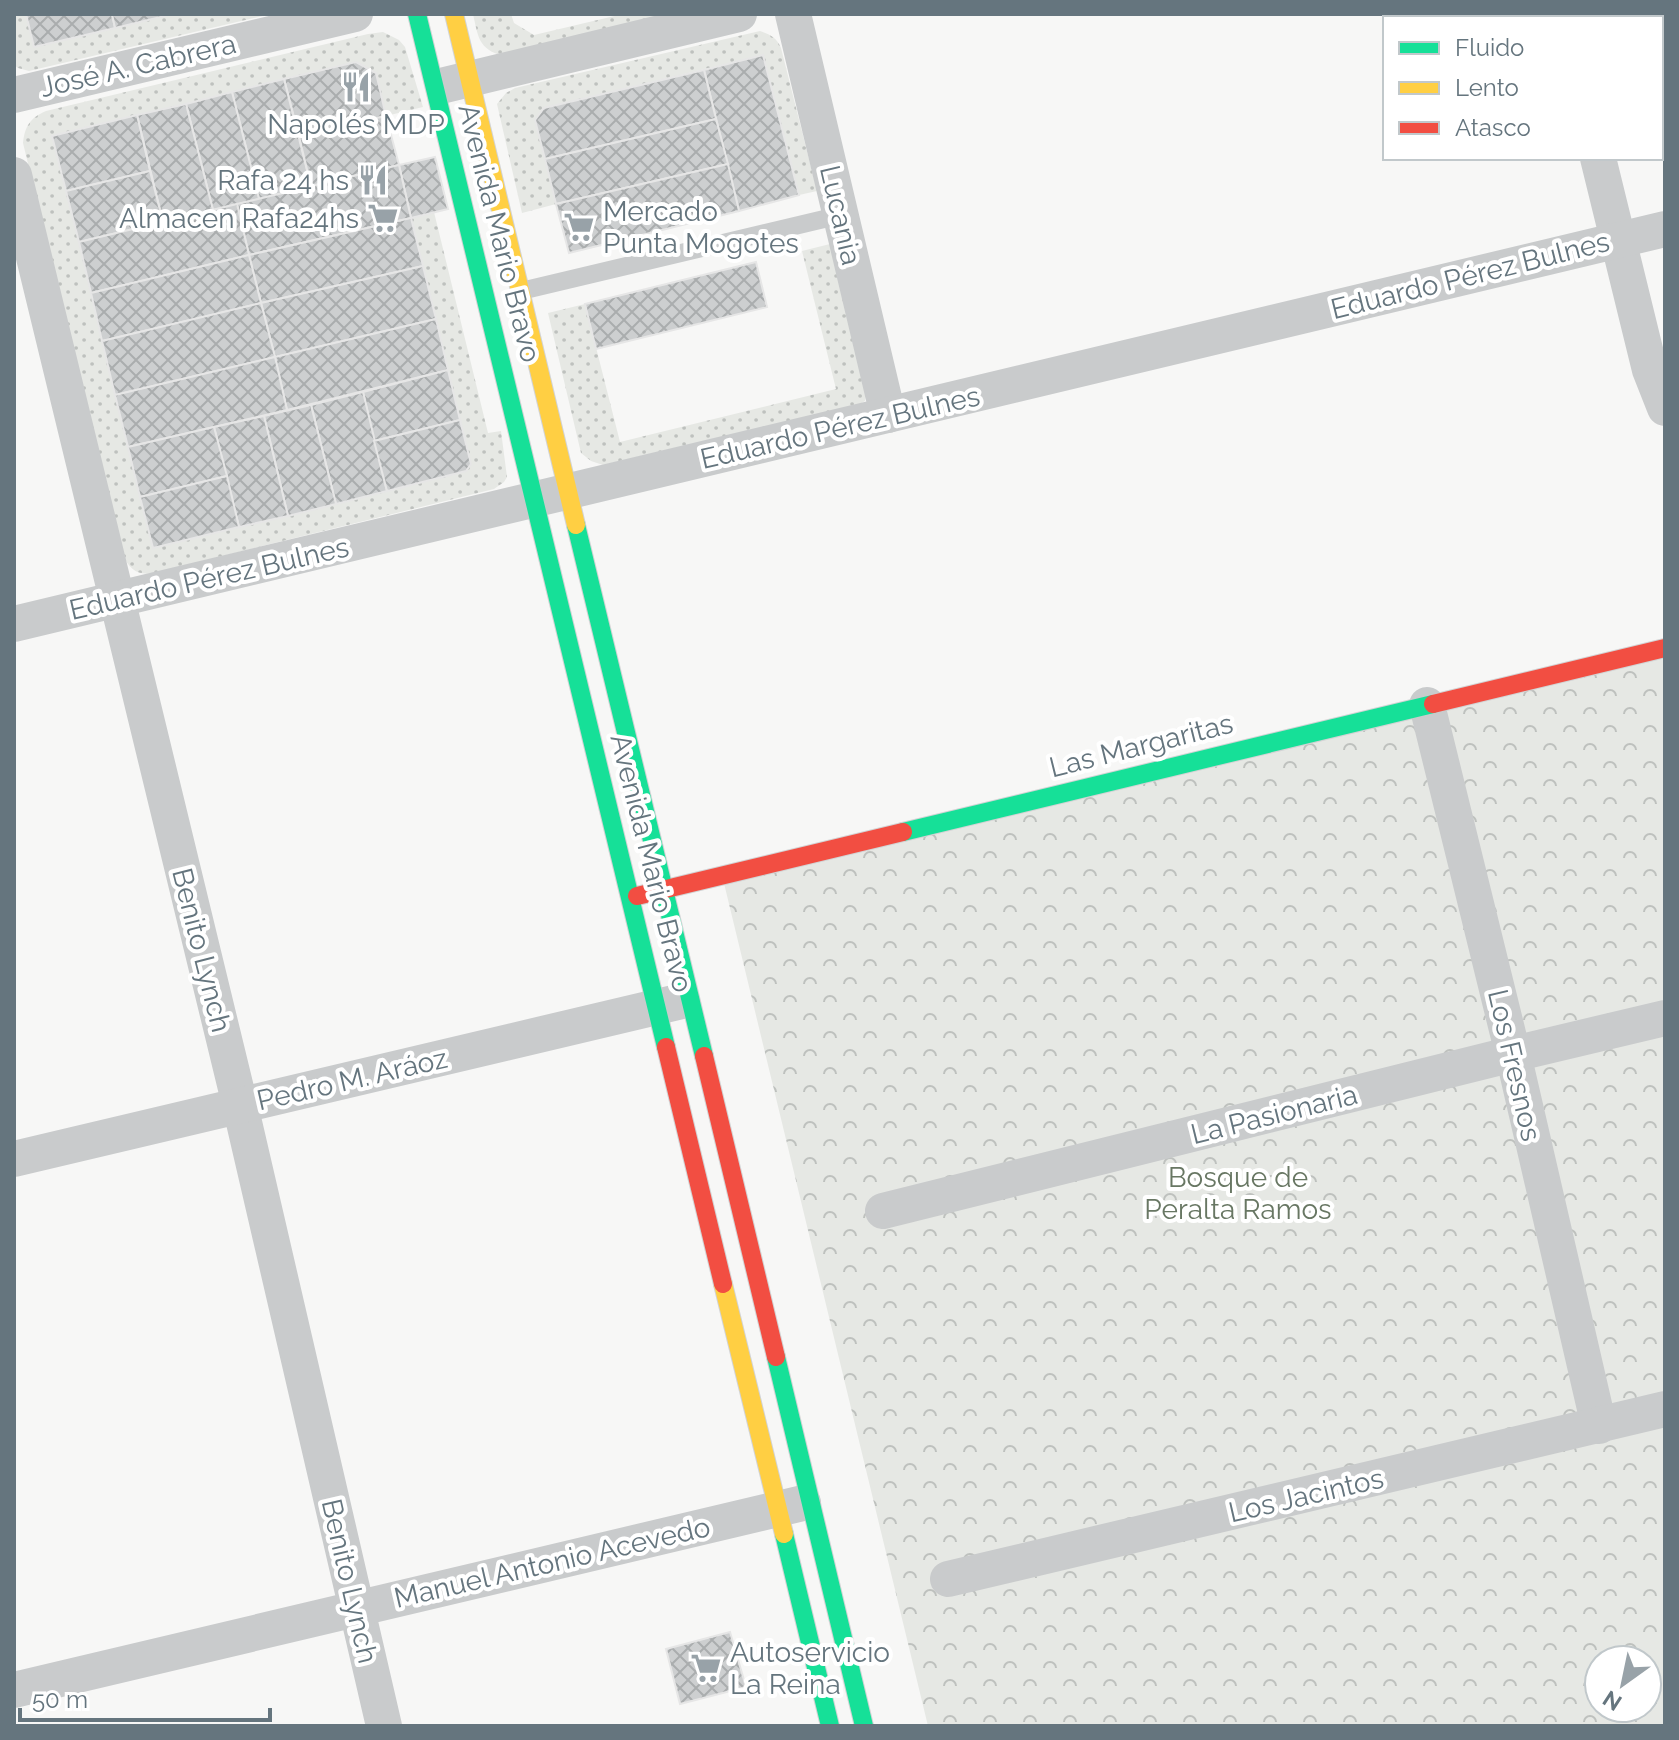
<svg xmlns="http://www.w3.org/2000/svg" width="1679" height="1740" font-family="Raleway,sans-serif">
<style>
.grass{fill:url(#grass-dots)}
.forest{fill:url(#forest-crowns);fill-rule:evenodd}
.building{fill:url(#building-cross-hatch);stroke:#e6e6e6;stroke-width:2}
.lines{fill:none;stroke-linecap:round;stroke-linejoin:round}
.fast-casing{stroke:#d2d3d4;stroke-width:20}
.slow-casing{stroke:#d2d3d4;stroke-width:20}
.jam-casing{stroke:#d2d3d4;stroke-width:20}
.lane{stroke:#c9cbcc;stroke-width:18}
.street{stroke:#c9cbcc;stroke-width:36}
.fast{stroke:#16e098;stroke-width:18}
.slow{stroke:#ffcf43;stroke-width:18}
.jam{stroke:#f24e42;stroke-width:18}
.labels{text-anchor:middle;stroke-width:8;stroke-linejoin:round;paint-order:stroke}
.street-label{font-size:28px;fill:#65757e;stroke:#fff}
.poi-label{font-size:28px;fill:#65757e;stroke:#fff;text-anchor:end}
.park-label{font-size:28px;fill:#687763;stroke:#fff}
</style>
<defs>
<pattern id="grass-dots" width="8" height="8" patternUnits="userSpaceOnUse" patternTransform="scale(2)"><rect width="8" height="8" fill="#e6e8e4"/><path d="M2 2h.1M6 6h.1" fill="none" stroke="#bec1be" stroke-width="1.8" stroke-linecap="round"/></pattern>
<pattern id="forest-crowns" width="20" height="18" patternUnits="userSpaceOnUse" patternTransform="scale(2)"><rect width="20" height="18" fill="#e6e8e4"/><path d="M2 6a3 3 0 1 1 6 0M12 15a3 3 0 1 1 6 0" fill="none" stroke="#bec1be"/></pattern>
<pattern id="building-cross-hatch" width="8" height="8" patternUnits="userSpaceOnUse" patternTransform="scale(2)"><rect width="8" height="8" fill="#cdcfd0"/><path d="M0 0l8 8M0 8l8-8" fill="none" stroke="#aaadae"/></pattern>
</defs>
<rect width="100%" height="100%" fill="#f7f7f6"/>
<g class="grass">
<polygon points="14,14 26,14 35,47 173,14 271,14 29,71 18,68 14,65"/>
<path d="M473,14H511L514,23L534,35L623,14H683L503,56C478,49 478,36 473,14Z"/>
<path d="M760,31C770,34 777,38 781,48L817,191L799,195L763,55L544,108L535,120L556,204L522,213L497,104L506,93L515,88Z"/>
<path d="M383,32L399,40L405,47L423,107L386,116L376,74L356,62L53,136L153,548L466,471L471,464L411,218L434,212L488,433L501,431L507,477L504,482L494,489L153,573C138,576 129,569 123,555L23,143C25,126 30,118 46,111L368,34Z"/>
<polygon points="830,244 866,396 865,401 860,404 603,465 591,461 581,453 548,313 585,304 620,442 836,389 802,251"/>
</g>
<path class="forest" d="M1665,648V1726H928L722,875ZM1599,1660H1647V1708H1599Z"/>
<g class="building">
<polygon points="26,14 112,14 115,28 34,47"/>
<polygon points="112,14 173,14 115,28"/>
<polygon points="763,55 799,195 739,211 704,70"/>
<polygon points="356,62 376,73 386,116 299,136 284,79"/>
<polygon points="704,70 716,119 545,159 535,120 544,108"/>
<polygon points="284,79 311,186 259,199 232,92"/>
<polygon points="232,92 259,199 213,210 186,104"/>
<polygon points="186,104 213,210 163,222 137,115"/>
<polygon points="137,115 150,171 66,191 52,136"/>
<polygon points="386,116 399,165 311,186 299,136"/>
<polygon points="716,119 728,164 556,204 545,159"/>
<polygon points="435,157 448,209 411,218 399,165"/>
<polygon points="728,164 739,211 569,253 556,204"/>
<polygon points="399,165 411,218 249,255 237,204"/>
<polygon points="150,171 163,222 79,242 66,191"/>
<polygon points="237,204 249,255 91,293 79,242"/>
<polygon points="411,218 423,266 261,303 249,255"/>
<polygon points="249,255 261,303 102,341 91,293"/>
<polygon points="756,262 767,307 596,349 585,304"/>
<polygon points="423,266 436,319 275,357 261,303"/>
<polygon points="261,303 275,357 115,395 102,341"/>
<polygon points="436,319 448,370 287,410 275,357"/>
<polygon points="275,357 287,410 128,447 115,395"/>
<polygon points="448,370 460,420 374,441 363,392"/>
<polygon points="363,392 387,491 336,504 311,405"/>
<polygon points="311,405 336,504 288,516 264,416"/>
<polygon points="264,416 288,516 239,527 214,427"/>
<polygon points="460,420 471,464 466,471 387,491 374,441"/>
<polygon points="214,427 227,476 140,497 128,447"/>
<polygon points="227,476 239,527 153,548 140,497"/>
<polygon points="730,1632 746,1687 680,1704 666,1649"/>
</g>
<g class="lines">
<g class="fast-casing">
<g id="fast">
<polyline points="417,14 666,1047"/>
<polyline points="576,525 704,1056"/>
<polyline points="903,832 1433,704"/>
<polyline points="776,1357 864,1726"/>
<polyline points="784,1534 830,1726"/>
</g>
</g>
<g class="slow-casing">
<g id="slow">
<polyline points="454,14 576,525"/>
<polyline points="723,1284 784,1534"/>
</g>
</g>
<g class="jam-casing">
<g id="jam">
<polyline points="1433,704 1665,648"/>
<polyline points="637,896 903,832"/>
<polyline points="666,1047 723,1284"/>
<polyline points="704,1056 776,1357"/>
</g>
</g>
<polyline class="lane" points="521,291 841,215"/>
<g class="street">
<polyline points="793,14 888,415"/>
<polyline points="1563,14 1564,18"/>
<polyline points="445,85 739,14"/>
<polyline points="14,95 355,14"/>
<polyline points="1598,158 1650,370 1665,408"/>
<polyline points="14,175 240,1105 384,1726"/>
<polyline points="14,624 1665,229"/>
<polyline points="1427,705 1513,1054 1599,1426"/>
<polyline points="14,1159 682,1001"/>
<polyline points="883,1211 1513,1054 1665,1018"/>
<polyline points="948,1579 1665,1409"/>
<polyline points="14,1690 803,1503"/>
</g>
<use href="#fast" class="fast"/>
<use href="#slow" class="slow"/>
<use href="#jam" class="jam"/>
</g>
<defs>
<g id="restaurant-bare" transform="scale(2.4)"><path d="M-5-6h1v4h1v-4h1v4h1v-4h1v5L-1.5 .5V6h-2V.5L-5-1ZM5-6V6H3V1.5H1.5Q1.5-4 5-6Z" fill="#98a2a8" stroke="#fff" stroke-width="2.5" paint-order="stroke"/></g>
<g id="supermarket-bare" transform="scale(2.4)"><path d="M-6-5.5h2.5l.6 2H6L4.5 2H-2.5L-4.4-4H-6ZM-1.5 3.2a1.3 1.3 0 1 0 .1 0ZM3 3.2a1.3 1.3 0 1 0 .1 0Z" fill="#98a2a8" stroke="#fff" stroke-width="2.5" paint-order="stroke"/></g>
</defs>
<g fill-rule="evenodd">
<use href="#restaurant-bare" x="356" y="87"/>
<use href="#restaurant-bare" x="373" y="180"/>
<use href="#supermarket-bare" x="383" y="218"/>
<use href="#supermarket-bare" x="579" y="227"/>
<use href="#supermarket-bare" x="706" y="1668"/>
</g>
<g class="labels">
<g class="street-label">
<text transform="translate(138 65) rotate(-13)" y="10">José A. Cabrera</text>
<text transform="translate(841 215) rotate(77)" y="10">Lucania</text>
<text transform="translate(500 233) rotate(76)" y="10">Avenida Mario Bravo</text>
<text transform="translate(1470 275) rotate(-14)" y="10">Eduardo Pérez Bulnes</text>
<text transform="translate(840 427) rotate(-13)" y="10">Eduardo Pérez Bulnes</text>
<text transform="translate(209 578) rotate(-13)" y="10">Eduardo Pérez Bulnes</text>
<text transform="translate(1141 745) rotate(-14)" y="10">Las Margaritas</text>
<text transform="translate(652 863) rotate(76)" y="10">Avenida Mario Bravo</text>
<text transform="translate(202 950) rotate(76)" y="10">Benito Lynch</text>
<text transform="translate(1515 1065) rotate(77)" y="10">Los Fresnos</text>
<text transform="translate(352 1079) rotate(-13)" y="10">Pedro M. Aráoz</text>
<text transform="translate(1274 1114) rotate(-14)" y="10">La Pasionaria</text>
<text transform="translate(1306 1495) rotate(-13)" y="10">Los Jacintos</text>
<text transform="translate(552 1562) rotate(-13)" y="10">Manuel Antonio Acevedo</text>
<text transform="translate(350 1581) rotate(77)" y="10">Benito Lynch</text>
</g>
<g class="poi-label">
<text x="356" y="134" text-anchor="middle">Napolés MDP</text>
<text x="349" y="190">Rafa 24 hs</text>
<text x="603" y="221" text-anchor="start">Mercado<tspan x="603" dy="32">Punta Mogotes</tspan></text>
<text x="359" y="228">Almacen Rafa24hs</text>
<text x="730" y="1662" text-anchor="start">Autoservicio<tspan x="730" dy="32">La Reina</tspan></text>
</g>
<g class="park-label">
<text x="1238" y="1187">Bosque de<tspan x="1238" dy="32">Peralta Ramos</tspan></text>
</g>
</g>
<rect width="1679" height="1740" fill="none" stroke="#65757e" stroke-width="32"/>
<rect x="1383" y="16" width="280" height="144" fill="#ffffff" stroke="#c1c8cb" stroke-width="2"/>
<rect x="1399" y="42" width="40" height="12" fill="#16e098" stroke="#c1c8cb" stroke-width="2"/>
<text x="1455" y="56" font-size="24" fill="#65757e">Fluido</text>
<rect x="1399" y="82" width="40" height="12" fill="#ffcf43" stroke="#c1c8cb" stroke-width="2"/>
<text x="1455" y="96" font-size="24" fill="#65757e">Lento</text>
<rect x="1399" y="122" width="40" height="12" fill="#f24e42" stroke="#c1c8cb" stroke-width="2"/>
<text x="1455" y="136" font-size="24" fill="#65757e">Atasco</text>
<g transform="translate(1623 1684) rotate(213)"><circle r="38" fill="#ffffff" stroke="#c1c8cb" stroke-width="2"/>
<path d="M0-6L14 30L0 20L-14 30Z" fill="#98a2a8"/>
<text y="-12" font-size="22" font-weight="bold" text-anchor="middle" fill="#65757e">N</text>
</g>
<path d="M20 1708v12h250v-12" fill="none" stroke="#65757e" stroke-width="4"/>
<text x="32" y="1708" font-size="24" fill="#65757e" stroke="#ffffff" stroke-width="6" paint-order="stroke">50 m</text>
</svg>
